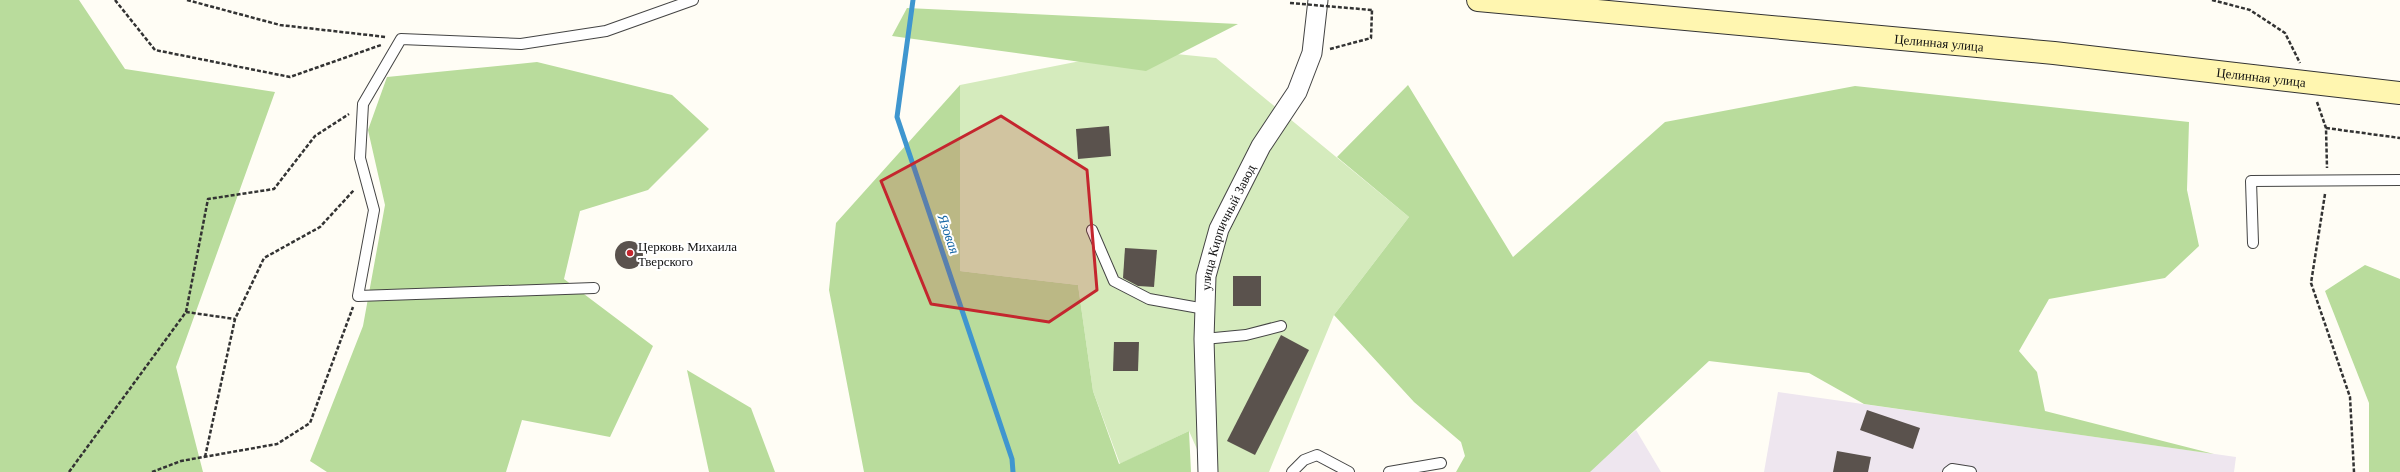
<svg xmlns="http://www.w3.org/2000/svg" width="2400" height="472" font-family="Georgia,serif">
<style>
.industrial{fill:#eee6ef}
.green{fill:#d5ebbd}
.forest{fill:#b9dc9c}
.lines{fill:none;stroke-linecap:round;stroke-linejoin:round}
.stream{stroke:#3f96cf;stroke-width:5}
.building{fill:#5a524d}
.lane-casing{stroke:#444;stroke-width:12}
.street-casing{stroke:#444;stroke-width:21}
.secondary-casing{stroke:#333;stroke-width:24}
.path{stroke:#333;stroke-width:2.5;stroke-dasharray:4 2;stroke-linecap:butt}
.lane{stroke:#fff;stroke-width:10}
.street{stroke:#fff;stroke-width:19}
.secondary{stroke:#fff6b0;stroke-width:22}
.path-bridge{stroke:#333;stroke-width:2.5;stroke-dasharray:4 2;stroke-linecap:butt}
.marked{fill:#c4262e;fill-opacity:0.2;stroke:#c4262e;stroke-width:3;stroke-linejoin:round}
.poi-dot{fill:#c4262e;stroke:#fff;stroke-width:1.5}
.labels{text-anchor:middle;stroke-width:4;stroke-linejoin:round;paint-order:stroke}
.street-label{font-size:13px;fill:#111;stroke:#fff}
.poi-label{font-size:13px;fill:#111;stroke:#fff;text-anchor:start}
.water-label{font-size:14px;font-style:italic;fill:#1768a6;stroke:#fff}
</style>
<rect width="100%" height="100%" fill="#fffdf5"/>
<g class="industrial">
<polygon points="1778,392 2236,457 2234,472 1764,472"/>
<polygon points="1636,430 1661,472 1590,472 1591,469"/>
</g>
<polygon class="green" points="1136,50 1216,58 1409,217 1334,315 1269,472 1207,472 1189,431 1120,464 1093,391 1078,285 960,271 960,85"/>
<g class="forest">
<polygon points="0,0 79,0 125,69 275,92 176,367 203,472 0,472"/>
<polygon points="907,8 1238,24 1146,71 892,36"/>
<polygon points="537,62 672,95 709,129 648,190 580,211 564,279 653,346 610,437 522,420 506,472 327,472 310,461 363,326 385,205 368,130 387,77"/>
<polygon points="960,85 960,271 1078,285 1093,391 1119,464 1189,431 1191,472 864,472 829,290 836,223"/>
<polygon points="1408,85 1513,257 1665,122 1855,86 2189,122 2187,190 2199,246 2165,278 2049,299 2019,351 2037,372 2045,411 2214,454 1864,404 1809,373 1709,361 1590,472 1456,472 1465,456 1461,442 1414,402 1334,315 1409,217 1337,157"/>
<polygon points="2365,265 2400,279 2400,472 2369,472 2369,403 2325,291"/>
<polygon points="687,370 751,408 775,472 709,472"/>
</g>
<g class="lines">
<polyline class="stream" points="913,0 897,117 1012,459 1013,472"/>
</g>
<g class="building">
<polygon points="1109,126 1111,156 1078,159 1076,129"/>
<circle cx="629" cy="255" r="14"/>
<polygon points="1125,248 1157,250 1154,287 1138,286 1123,278"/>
<rect x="1233" y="276" width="28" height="30"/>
<polygon points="1281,335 1309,350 1255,455 1227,441"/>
<polygon points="1114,342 1139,342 1138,371 1113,371"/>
<polygon points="1867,410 1920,428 1913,449 1860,430"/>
<polygon points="1837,451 1871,457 1868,472 1833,472"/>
</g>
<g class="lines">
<g class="lane-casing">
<g id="lane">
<polyline points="1092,230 1114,281 1149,299 1205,309"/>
<polyline points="2253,243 2251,181 2400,180"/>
<polyline points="594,288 358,296 374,210 360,158 363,104 401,39 521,44 606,31 693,0"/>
<polyline points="1204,339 1246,335 1281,326"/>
<polyline points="1292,472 1304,460 1317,455 1349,472"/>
<polyline points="1389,472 1441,463"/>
<polyline points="1948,472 1952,469 1971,472"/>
</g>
</g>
<g class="street-casing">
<g id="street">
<path id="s1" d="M1208,472L1204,339L1206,276L1219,229L1261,146L1297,92L1312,53L1318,0"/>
</g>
</g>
<g class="secondary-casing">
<g id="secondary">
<path id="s2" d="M1478,0L2054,53L2400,93"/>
</g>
</g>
<g class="path">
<polyline points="115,0 155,50 290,77 381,45"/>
<polyline points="187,0 280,25 386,37"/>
<polyline points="2212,0 2250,10 2285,33 2300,63"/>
<polyline points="1330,49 1371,38 1372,10"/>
<polyline points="2317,102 2326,128 2327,168"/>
<polyline points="2326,128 2400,138"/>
<polyline points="2325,194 2311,283 2350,397 2354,472"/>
<polyline points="186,312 208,199 274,189 315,136 349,114"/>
<polyline points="205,457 235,319 264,258 320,227 354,190"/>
<polyline points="69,472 186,312 235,319"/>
<polyline points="152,472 181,461 277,444 310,423 353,307"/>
</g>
<use href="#lane" class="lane"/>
<use href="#street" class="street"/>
<use href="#secondary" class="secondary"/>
<polyline class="path-bridge" points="1290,3 1372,10"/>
</g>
<path class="marked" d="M1001,116L1087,170L1097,290L1049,322L931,304L881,181Z"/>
<circle class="poi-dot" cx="630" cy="253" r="4"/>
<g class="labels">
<g class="street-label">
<text dy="5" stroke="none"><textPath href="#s2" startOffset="463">Целинная улица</textPath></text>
<text dy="5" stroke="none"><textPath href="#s2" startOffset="787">Целинная улица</textPath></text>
<text dy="5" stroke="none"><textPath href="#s1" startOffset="249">улица Кирпичный Завод</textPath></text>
</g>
<g class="poi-label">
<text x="638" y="251">Церковь Михаила<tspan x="638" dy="15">Тверского</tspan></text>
</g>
<g class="water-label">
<text transform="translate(949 234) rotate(71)" y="5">Язовая</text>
</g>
</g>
</svg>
